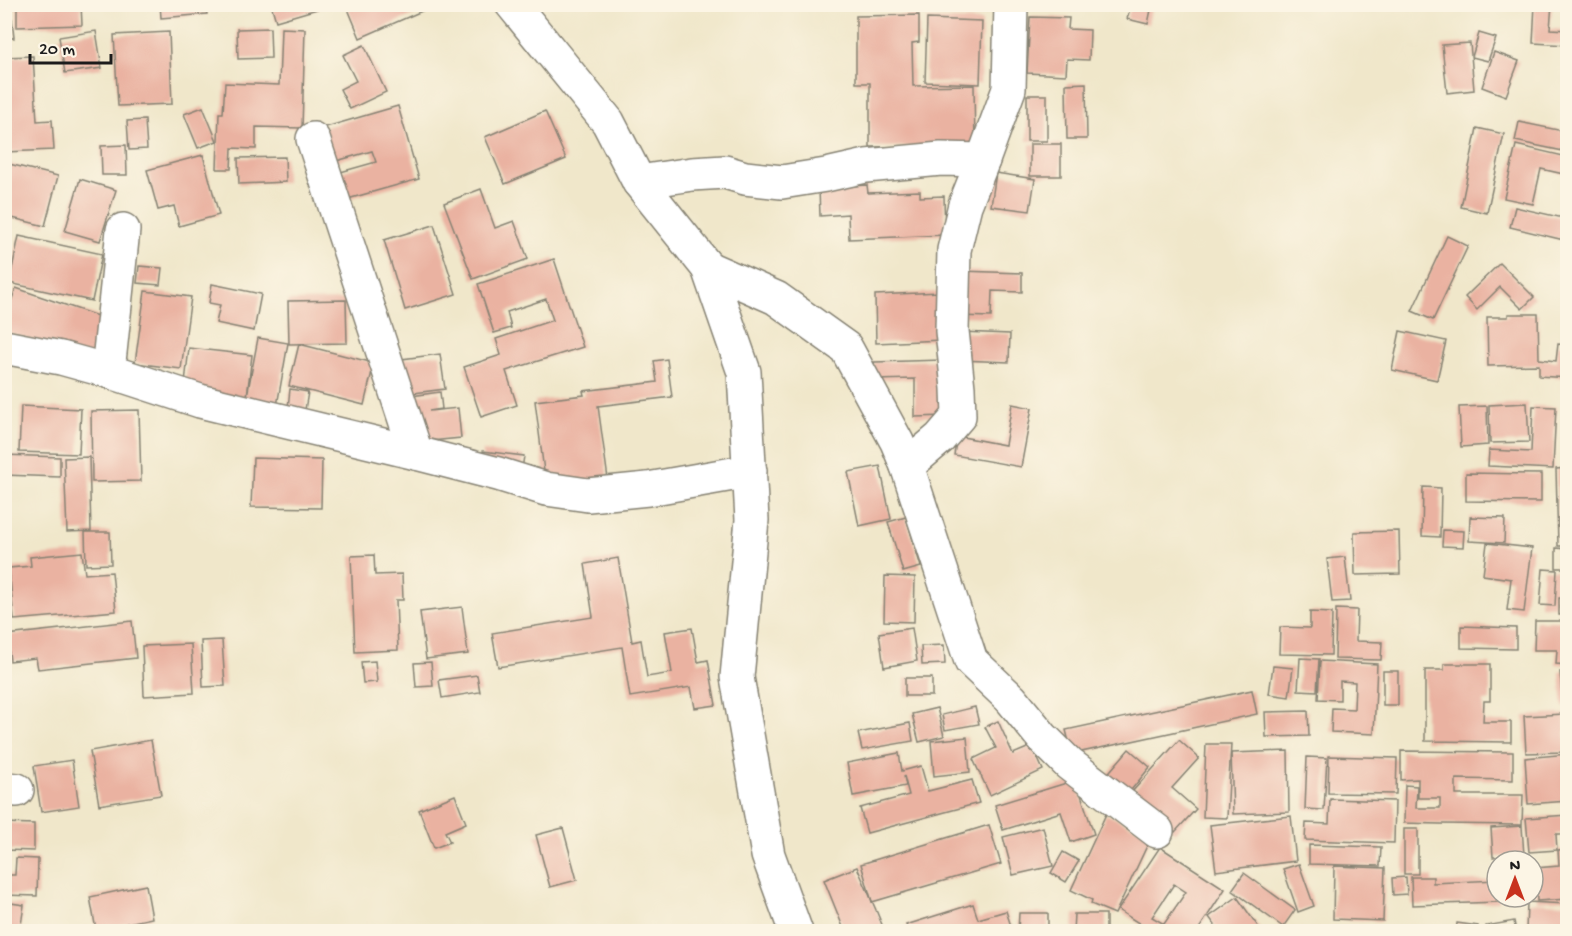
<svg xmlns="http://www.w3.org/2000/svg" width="1572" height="936" font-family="'Gochi Hand',sans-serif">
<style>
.building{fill:#eab2a1;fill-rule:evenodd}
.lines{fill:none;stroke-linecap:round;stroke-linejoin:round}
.minor-casing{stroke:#868273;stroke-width:36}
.minor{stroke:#fff;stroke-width:33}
</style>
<rect width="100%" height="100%" fill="#fcf5e5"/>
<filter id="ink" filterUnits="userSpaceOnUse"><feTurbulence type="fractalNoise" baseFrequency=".0167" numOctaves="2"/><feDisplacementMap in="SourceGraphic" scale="12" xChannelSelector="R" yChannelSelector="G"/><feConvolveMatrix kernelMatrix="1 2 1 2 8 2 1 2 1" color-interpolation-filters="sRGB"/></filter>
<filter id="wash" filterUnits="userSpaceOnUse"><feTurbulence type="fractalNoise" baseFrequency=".008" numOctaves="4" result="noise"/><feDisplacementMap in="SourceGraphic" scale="24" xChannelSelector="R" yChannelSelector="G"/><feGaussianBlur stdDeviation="1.35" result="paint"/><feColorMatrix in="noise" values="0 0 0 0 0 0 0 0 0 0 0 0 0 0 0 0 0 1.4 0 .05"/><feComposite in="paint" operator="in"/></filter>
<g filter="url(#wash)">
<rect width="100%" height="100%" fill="#f0e7ca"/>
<g id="blocks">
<g class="building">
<polygon points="4,4 81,4 82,25 17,27 17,8 4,9"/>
<polygon points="160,4 206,4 207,14 161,18"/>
<polygon points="271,4 331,4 331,5 276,21"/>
<polygon points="346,4 438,4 360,38"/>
<polygon points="1030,4 1090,4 1089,10 1030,7"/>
<polygon points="1535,4 1552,4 1550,29 1568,30 1568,45 1533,43"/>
<polygon points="1131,5 1152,5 1148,24 1127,19"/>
<polygon points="919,15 919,42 912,43 913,86 974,85 975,146 870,147 870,83 856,83 856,16"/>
<polygon points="1030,17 1069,18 1068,29 1090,30 1089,60 1067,59 1066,75 1027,73"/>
<polygon points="4,19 12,19 14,38 4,38"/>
<polygon points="927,19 982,21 980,84 925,82"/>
<polygon points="270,28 271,58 238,59 237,29"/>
<polygon points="281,28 305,29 302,128 256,127 256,149 232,148 231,169 217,169 219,113 223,113 225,83 279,85"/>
<polygon points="96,31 102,68 65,73 59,37"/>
<polygon points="169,32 172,104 118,106 114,35"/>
<polygon points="1479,33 1496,38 1488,61 1472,57"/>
<polygon points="1470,43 1474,90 1447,93 1442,45"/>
<polygon points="364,45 386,92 350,109 340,89 356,81 343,55"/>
<polygon points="1494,52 1519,61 1506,96 1482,87"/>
<polygon points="33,56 37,121 52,120 54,150 4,152 4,57"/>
<polygon points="1086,83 1087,139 1067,139 1066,84"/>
<rect x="1027" y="95" width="20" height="46"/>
<polygon points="398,106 419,179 344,200 337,173 376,162 372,151 329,163 319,129"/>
<polygon points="203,107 217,141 198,148 184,114"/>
<polygon points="545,111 566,159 505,184 485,137"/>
<polygon points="145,120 147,149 129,150 127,121"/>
<polygon points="1519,122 1568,132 1568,152 1515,141"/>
<polygon points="1477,128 1504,134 1487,213 1461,207"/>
<rect x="1030" y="144" width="31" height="32"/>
<polygon points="126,145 127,175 102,175 101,146"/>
<polygon points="1516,145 1568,157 1568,175 1541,169 1533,204 1504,198"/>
<polygon points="203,155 219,215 179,226 174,206 158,210 147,170"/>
<polygon points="285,157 286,182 239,184 238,158"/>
<polygon points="5,163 58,176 45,226 4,216"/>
<polygon points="996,173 1035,179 1030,211 991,206"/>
<polygon points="80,179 116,190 100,241 65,231"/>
<polygon points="867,185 868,193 920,191 920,197 944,196 945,235 849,239 848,214 820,216 819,188"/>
<polygon points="481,189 495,228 514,221 528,259 473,279 444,203"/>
<polygon points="1515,207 1568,219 1568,241 1510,227"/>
<polygon points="434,225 456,294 405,310 384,240"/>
<polygon points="19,236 102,254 92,301 9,283"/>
<polygon points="1447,236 1468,246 1433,320 1412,311"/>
<polygon points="554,259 583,347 506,371 517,405 481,417 464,367 501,355 496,339 553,320 546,299 507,312 511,328 494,333 478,284"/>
<polygon points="1500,263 1534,297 1522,309 1500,287 1477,310 1465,297"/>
<polygon points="139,266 162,268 160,285 137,283"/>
<polygon points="960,271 1022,273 1022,292 992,291 991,317 958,316"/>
<polygon points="212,284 261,294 254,331 216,323 220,305 209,303"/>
<polygon points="16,288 112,321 98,363 4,331 4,320"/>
<polygon points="145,291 191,297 181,369 135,363"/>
<polygon points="940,292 942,340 876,343 875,295"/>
<polygon points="346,300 347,343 289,344 288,301"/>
<polygon points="1508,314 1538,314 1539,359 1556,361 1558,344 1568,345 1568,378 1539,376 1539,365 1488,366 1487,317 1508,317"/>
<polygon points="1400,331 1446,341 1437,380 1392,370"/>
<polygon points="961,332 1010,334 1009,362 960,360"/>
<polygon points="258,338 288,343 277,406 184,391 189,348 252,355 247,396"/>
<polygon points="299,344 374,363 364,405 289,386"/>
<polygon points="440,354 445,389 406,394 402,359"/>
<polygon points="667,359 672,397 598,406 608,479 546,487 535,401 584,395 583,391 657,382 654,361"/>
<polygon points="943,360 945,416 915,417 915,379 874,380 874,362"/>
<polygon points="290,389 308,392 305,410 288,408"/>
<polygon points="440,392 442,409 429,411 458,408 461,438 420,442 411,396"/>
<polygon points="1527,403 1529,442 1490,443 1489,405"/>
<polygon points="1012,404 1032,408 1021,467 954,455 957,436 1005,445"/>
<polygon points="21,406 81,409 79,454 19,452"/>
<polygon points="1487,406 1488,445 1461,447 1459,407"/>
<polygon points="1533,406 1556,407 1553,469 1488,466 1489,450 1531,452"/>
<polygon points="139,410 141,481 92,482 91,411"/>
<polygon points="483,451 524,456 521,476 481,471"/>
<polygon points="4,455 60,457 60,477 4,475"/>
<polygon points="89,457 91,531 67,532 64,458"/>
<polygon points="253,458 322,460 321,508 251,507"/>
<polygon points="880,466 891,519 859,526 848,472"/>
<polygon points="1568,468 1568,546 1558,546 1556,469"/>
<polygon points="1466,473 1541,474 1541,502 1466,501"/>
<polygon points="1423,487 1441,488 1440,537 1422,536"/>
<polygon points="906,517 921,567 903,572 888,522"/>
<polygon points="1470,517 1505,518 1504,543 1469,541"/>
<polygon points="1443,530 1464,531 1463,547 1442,546"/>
<polygon points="1399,531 1400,574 1355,575 1354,532"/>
<polygon points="85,532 110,532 111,564 86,565"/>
<polygon points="1487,543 1532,548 1524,612 1507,610 1511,579 1483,575"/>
<polygon points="1556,548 1568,549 1568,568 1556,568"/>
<polygon points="82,552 85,574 112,572 116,611 14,620 9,568 31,566 30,557"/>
<polygon points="374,555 375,575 402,574 403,600 396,600 398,650 355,652 351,556"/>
<polygon points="1345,557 1350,601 1332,602 1327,559"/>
<polygon points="618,558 632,642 641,640 647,677 672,673 665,632 692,628 698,662 708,660 716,705 695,708 691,687 630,697 622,647 498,667 492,633 593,617 585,564"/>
<polygon points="1543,569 1557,570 1555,606 1540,605"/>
<polygon points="885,576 915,577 914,622 884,621"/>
<rect x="1559" y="598" width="9" height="17"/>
<polygon points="462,607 468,654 426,659 420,612"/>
<polygon points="1336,609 1357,610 1356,641 1382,642 1381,660 1335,659"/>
<polygon points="1310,612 1332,613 1331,655 1279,654 1280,627 1310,628"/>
<polygon points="132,621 136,658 38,669 36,658 10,661 7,635"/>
<polygon points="1535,621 1564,621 1564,629 1568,629 1568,665 1556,664 1557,650 1534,650"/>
<polygon points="1461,626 1516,628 1516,649 1461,648"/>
<polygon points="912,628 917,661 884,667 879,633"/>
<polygon points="222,640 225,686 203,687 201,641"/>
<polygon points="191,644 194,693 144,696 142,646"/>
<polygon points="944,645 945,664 922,665 921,646"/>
<polygon points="1300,658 1319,659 1317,691 1298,690"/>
<polygon points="375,661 377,682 363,683 361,662"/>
<polygon points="1320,661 1377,664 1374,734 1331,732 1332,708 1354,709 1355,682 1340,681 1340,700 1318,699"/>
<polygon points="431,662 433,686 416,687 414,663"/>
<polygon points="1444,664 1490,664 1490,701 1484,701 1483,722 1511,722 1511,742 1425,741 1425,670 1444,670"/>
<polygon points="1273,666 1293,668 1289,697 1269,694"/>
<rect x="1383" y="671" width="15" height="34"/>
<polygon points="1568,671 1568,705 1563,706 1560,672"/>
<polygon points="477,675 480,692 442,698 439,680"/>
<rect x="905" y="678" width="27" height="18"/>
<polygon points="1252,690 1257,714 1072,754 1066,730"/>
<polygon points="975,707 979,724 945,730 942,715"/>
<polygon points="937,708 944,736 919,742 912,714"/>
<polygon points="1308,711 1309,736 1266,737 1265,712"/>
<polygon points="1565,714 1566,752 1526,753 1524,716"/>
<polygon points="998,721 1013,754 1032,746 1043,770 990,795 973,759 996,748 985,727"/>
<polygon points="910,723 913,741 862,750 858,733"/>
<polygon points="967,737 970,772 934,776 931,741"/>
<polygon points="151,740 161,795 99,805 90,751"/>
<polygon points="1179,740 1199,758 1172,788 1196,809 1175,832 1131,793"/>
<polygon points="1206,744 1231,744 1227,818 1203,817"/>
<polygon points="1129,749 1150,767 1127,795 1105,777"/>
<polygon points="1288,751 1289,812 1233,814 1231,753"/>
<polygon points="1401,751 1513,752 1513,780 1456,779 1456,795 1523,795 1522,825 1440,824 1404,823 1405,785 1417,786 1416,808 1440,808 1440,798 1418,798 1418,779 1401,780"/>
<polygon points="899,753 902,771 921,766 928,791 972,780 979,803 867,833 860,808 909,795 904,776 906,786 853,796 847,763"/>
<polygon points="1568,754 1568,801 1528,804 1525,758"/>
<polygon points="1329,756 1397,758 1396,794 1328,793"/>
<polygon points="1307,757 1327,758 1324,810 1305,809"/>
<polygon points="72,760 79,806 41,812 34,766"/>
<polygon points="1076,780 1094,834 1071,842 1061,812 1003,830 995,805"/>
<polygon points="455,795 466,823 445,832 450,842 434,848 419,810"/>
<polygon points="1330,799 1395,801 1394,843 1305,840 1306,823 1329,824"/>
<polygon points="1106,814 1152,835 1115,914 1091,904 1092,900 1071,890"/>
<polygon points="1568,815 1568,834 1556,834 1557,850 1529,852 1526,818"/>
<polygon points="1291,816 1296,861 1216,871 1210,825"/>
<polygon points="4,823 34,824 34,851 4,850"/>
<polygon points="989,825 1001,864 872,902 861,864"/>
<polygon points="1522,826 1524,856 1493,857 1491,828"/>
<polygon points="1043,827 1053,866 1013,875 1003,837"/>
<polygon points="563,828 577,880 550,887 536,835"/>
<rect x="1404" y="829" width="14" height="45"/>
<polygon points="1309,845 1381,847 1380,866 1309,864"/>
<path d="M1160,847L1225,889L1197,932H1142L1145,927L1118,910ZM1174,884L1186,892L1164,924L1152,917Z"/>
<polygon points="1568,849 1568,874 1566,874 1568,899 1537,901 1535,868 1559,866 1558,850"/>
<polygon points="1063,852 1079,861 1066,882 1051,873"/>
<polygon points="16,858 38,859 37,896 4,895 4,875 15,875"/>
<polygon points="1299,864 1314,906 1298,912 1283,869"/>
<polygon points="1334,866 1385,868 1383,921 1333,919"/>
<polygon points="857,867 876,910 885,932 845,932 824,880"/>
<polygon points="1244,873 1295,910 1283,927 1232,890"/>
<polygon points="1406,877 1407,894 1393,895 1392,878"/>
<polygon points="1411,877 1433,877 1433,883 1497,880 1497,897 1499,897 1499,902 1412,905"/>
<polygon points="146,885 152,918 96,930 90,897"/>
<polygon points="1237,897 1262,932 1220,932 1209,917"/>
<polygon points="4,902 24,905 20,932 4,932"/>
<polygon points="1527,902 1568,904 1568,932 1526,932"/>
<polygon points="973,904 978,919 1006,911 1013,932 909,932 906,925"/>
<polygon points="1019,913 1048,913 1048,932 1018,932"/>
<polygon points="1074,914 1106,914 1106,932 1073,932"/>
<polygon points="1514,921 1516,932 1487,932 1486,926"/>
<polygon points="1457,923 1478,926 1478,932 1456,932"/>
<polygon points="1452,927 1453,932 1420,932 1420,930"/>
</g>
</g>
</g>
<g filter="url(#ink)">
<use href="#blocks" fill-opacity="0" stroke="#868273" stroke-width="1.5"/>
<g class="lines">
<g class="minor-casing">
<g id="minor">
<polyline points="512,4 608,122 639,182 708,268 744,372 752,520 737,677 768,855 796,932"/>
<polyline points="313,139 416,453"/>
<polyline points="639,182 692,174 725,172 745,178 782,182 826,175 866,166 941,159 983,160 1009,89 1011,4"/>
<polyline points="708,268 776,298 846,348 897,442 907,466 971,661 1011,699 1042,737 1069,764 1157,831"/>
<polyline points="4,347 61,358 108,371 200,401 416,453 498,474 546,489 588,495 648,489 750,471"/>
<polyline points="108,371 123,230"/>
<polyline points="907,466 940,438 959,416 958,388 952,331 954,250 965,205 983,160"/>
<polyline points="4,789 17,790"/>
</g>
</g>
<use href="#minor" class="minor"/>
</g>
</g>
<rect width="1572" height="936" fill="none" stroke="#fcf5e5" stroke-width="24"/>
<g transform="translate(1515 879)"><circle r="28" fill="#fcf5e5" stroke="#a29e95" stroke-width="1.5"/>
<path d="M0-4.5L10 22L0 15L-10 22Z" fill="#c8321e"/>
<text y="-9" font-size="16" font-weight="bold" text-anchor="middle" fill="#1c1c1c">N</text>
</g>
<path d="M30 54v9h81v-9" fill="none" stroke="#1c1c1c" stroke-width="3"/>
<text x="39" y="54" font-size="18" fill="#1c1c1c" stroke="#fcf5e5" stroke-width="4.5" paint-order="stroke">20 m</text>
</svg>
